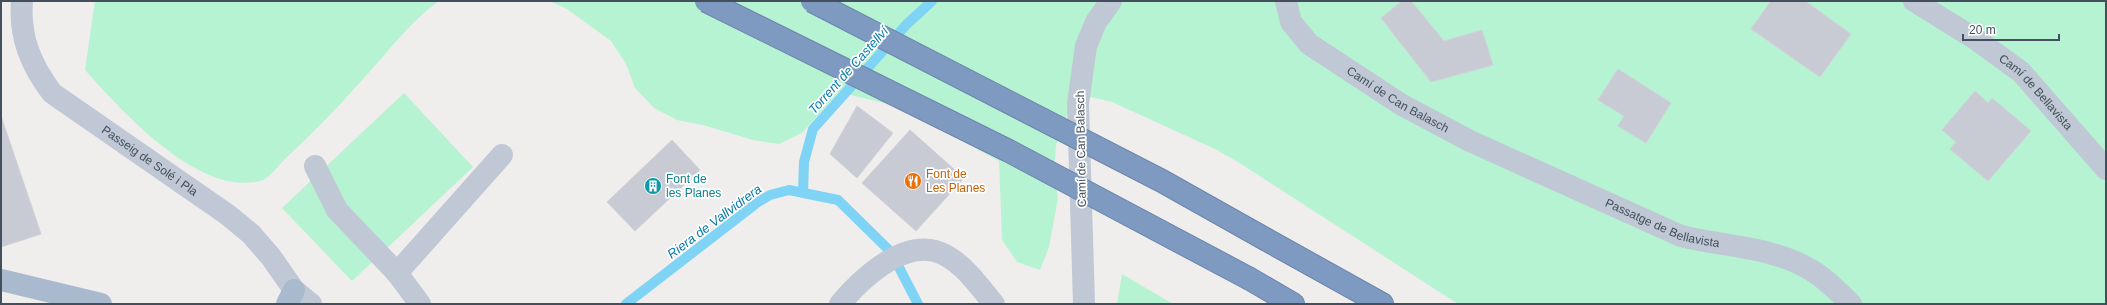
<svg xmlns="http://www.w3.org/2000/svg" width="2107" height="305" font-family="Arial,sans-serif">
<style>
.green{fill:#b6f3d2}
.lines{fill:none;stroke-linecap:round;stroke-linejoin:round}
.stream{stroke:#7fd3f4;stroke-width:10}
.building{fill:#c8cbd3;stroke:#d0d2d9}
.highway-casing{stroke:#6b85ad;stroke-width:24}
.minor{stroke:#bfc8d4;stroke-width:22}
.major{stroke:#a9bacf;stroke-width:22}
.highway{stroke:#7f9ac1;stroke-width:22}
.highway-bridge-casing{stroke:#6b85ad;stroke-width:24;stroke-linecap:butt}
.highway-bridge{stroke:#7f9ac1;stroke-width:22}
.labels{text-anchor:middle;stroke-width:3.5;stroke-linejoin:round;paint-order:stroke}
.street-label{font-size:12px;fill:#434f5c;stroke:#fff}
.food-label{font-size:12px;fill:#c56008;stroke:#fff;text-anchor:start}
.culture-label{font-size:12px;fill:#0d838f;stroke:#fff;text-anchor:start}
.water-label{font-size:13px;font-style:italic;fill:#017aab;stroke:#fff}
</style>
<rect width="100%" height="100%" fill="#f0eded"/>
<g class="green">
<path d="M95,1H439C413,19 392,47 371,70C344,101 315,131 285,159C279,165 270,177 263,180C201,200 121,110 85,70Z"/>
<polygon points="549,1 2106,1 2106,304 1458,304 1238,162 1215,149 1112,102 1082,95 1063,121 1056,146 1054,172 1058,198 1049,247 1040,270 1017,262 1002,240 999,161 899,107 839,92 802,133 779,144 753,140 703,125 677,120 654,108 635,88 626,64 611,41 567,9"/>
<polygon points="404,93 473,167 352,281 282,208"/>
<polygon points="1122,274 1173,304 1117,304"/>
</g>
<g class="lines">
<g class="stream">
<polyline points="803,192 804,162 813,129 907,24 932,1"/>
<polyline points="626,304 758,202 770,195 789,190 838,200 891,252 918,304"/>
</g>
</g>
<g class="building">
<polygon points="1402,1 1411,1 1444,41 1482,30 1493,65 1431,82 1381,18"/>
<polygon points="1771,1 1805,1 1851,34 1820,77 1751,29"/>
<polygon points="1618,69 1671,103 1646,143 1618,126 1624,116 1598,100"/>
<polygon points="1975,91 1988,103 1992,98 2031,131 1988,181 1950,149 1956,142 1942,130"/>
<polygon points="857,106 893,133 857,178 830,154"/>
<polygon points="1,116 41,234 1,247"/>
<polygon points="910,130 964,178 916,231 862,183"/>
<polygon points="672,140 700,170 635,231 607,202"/>
</g>
<g class="lines">
<g class="highway-casing">
<g id="highway">
<polyline points="1267,240 1382,304"/>
<polyline points="1250,279 1293,304"/>
</g>
</g>
<g class="minor">
<path id="s1" d="M22,1C19,37 31,65 52,93L228,215L251,234L271,257L294,290L311,304"/>
<path id="s2" d="M1286,1L1291,22L1309,44L1402,105L1470,141L1681,236C1725,247 1771,246 1811,270C1826,279 1839,292 1851,304"/>
<path id="s3" d="M1914,1L1977,40L2021,72L2106,169"/>
<polyline points="315,166 337,210 397,273 420,304"/>
<polyline points="397,273 502,155"/>
<path d="M840,304C860,280 900,242 935,251C960,258 978,285 994,304"/>
<polyline points="1084,304 1078,104 1086,46 1096,22 1111,1"/>
</g>
<g class="major">
<polyline points="1,280 101,304"/>
<polyline points="287,304 294,290"/>
</g>
<use href="#highway" class="highway"/>
<g class="highway-bridge-casing">
<g id="highway-bridge">
<polyline points="706,1 1009,151 1250,279"/>
<polyline points="812,1 1162,181 1267,240"/>
</g>
</g>
<use href="#highway-bridge" class="highway-bridge"/>
</g>
<defs>
<g id="restaurant-disc" transform="scale(0.9)"><circle r="9.5" fill="#e8710a" stroke="#fff"/><path d="M-5-6h1v4h1v-4h1v4h1v-4h1v5L-1.5 .5V6h-2V.5L-5-1ZM5-6V6H3V1.5H1.5Q1.5-4 5-6Z" fill="#fff"/></g>
<g id="building-disc" transform="scale(0.9)"><circle r="9.5" fill="#0f9aa8" stroke="#fff"/><path d="M-4-6H4V6H1V3H-1V6H-4ZM-2.5-4.3h1.7v1.8h-1.7ZM.8-4.3h1.7v1.8H.8ZM-2.5-1h1.7V.8h-1.7ZM.8-1h1.7V.8H.8Z" fill="#fff"/></g>
</defs>
<g fill-rule="evenodd">
<use href="#restaurant-disc" x="913" y="181"/>
<use href="#building-disc" x="653" y="186"/>
</g>
<g class="labels">
<g class="street-label">
<text dy="4" stroke="none"><textPath href="#s3" startOffset="153">Camí de Bellavista</textPath></text>
<text dy="4" stroke="none"><textPath href="#s2" startOffset="155">Camí de Can Balasch</textPath></text>
<text transform="translate(1081 149) rotate(-91)" y="4">Camí de Can Balasch</text>
<text dy="4" stroke="none"><textPath href="#s1" startOffset="218">Passeig de Solé i Pla</textPath></text>
<text dy="4" stroke="none"><textPath href="#s2" startOffset="448">Passatge de Bellavista</textPath></text>
</g>
<g class="food-label">
<text x="926" y="178">Font de<tspan x="926" dy="14">Les Planes</tspan></text>
</g>
<g class="culture-label">
<text x="666" y="183">Font de<tspan x="666" dy="14">les Planes</tspan></text>
</g>
<g class="water-label">
<text transform="translate(848 70) rotate(-48)" y="5">Torrent de Castellví</text>
<text transform="translate(714 221) rotate(-37)" y="5">Riera de Vallvidrera</text>
</g>
</g>
<rect width="2107" height="305" fill="none" stroke="#434f5c" stroke-width="4"/>
<path d="M1963 34v6h96v-6" fill="none" stroke="#434f5c" stroke-width="2"/>
<text x="1969" y="34" font-size="12" fill="#434f5c" stroke="#ffffff" stroke-width="3" paint-order="stroke">20 m</text>
</svg>
